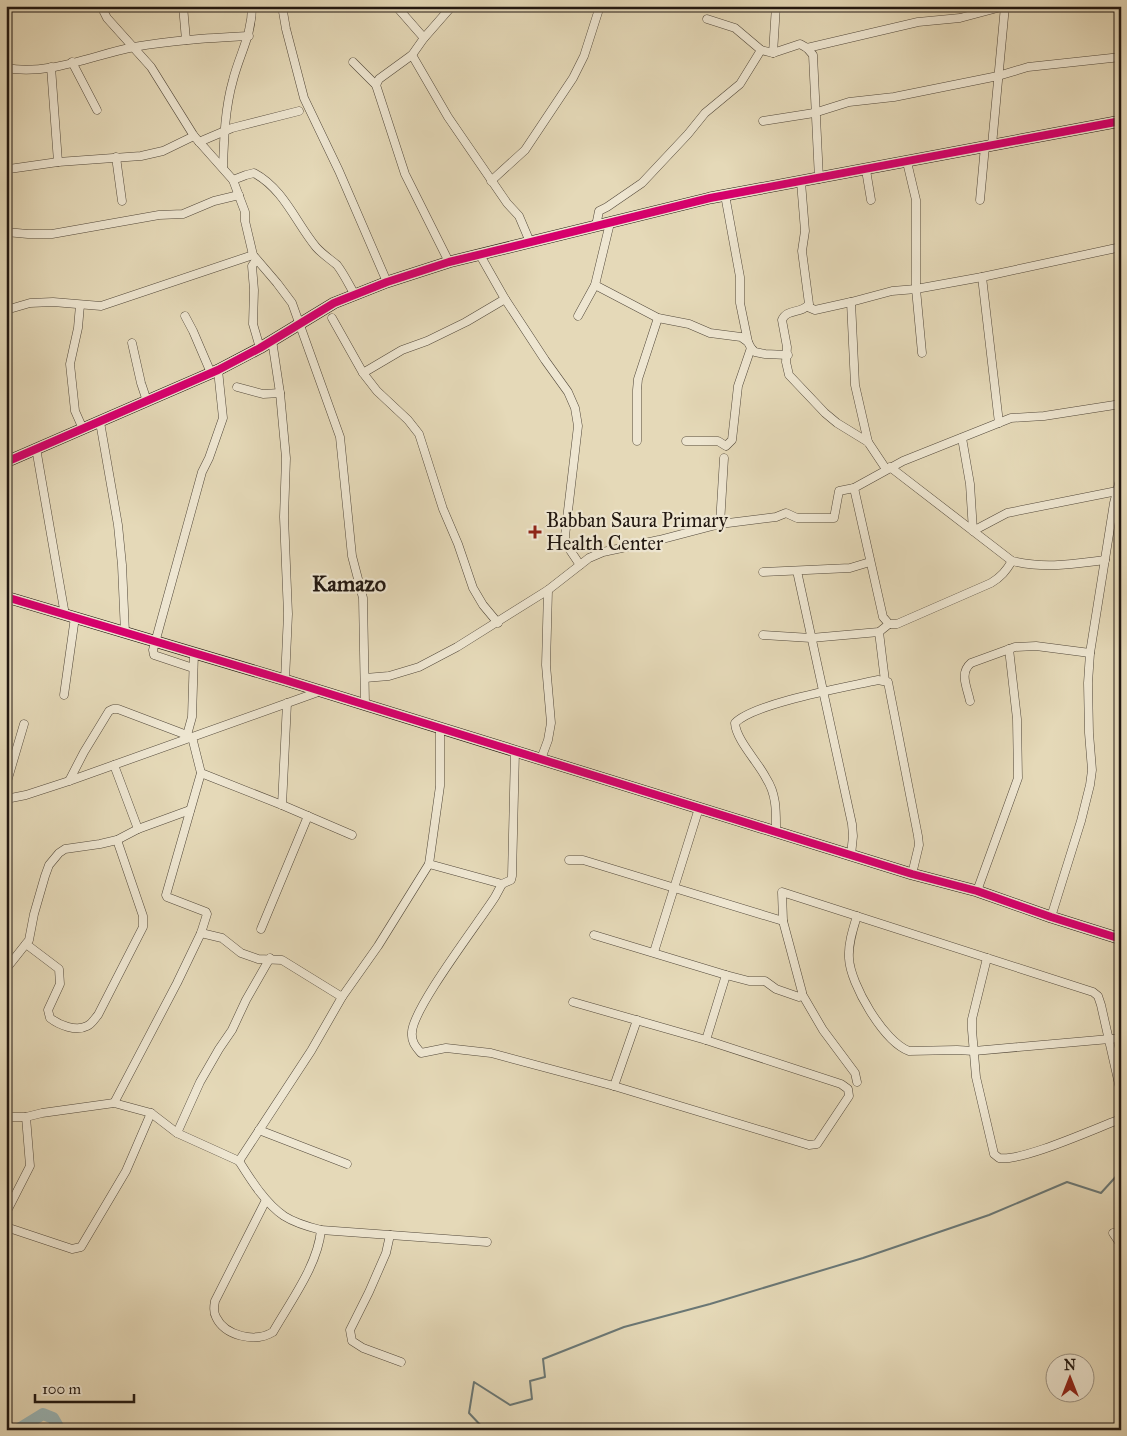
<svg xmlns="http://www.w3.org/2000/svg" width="1127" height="1436" font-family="'IM FELL Great Primer',serif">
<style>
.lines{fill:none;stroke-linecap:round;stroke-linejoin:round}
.stream{stroke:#6a7775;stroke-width:2}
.river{stroke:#9ab7b9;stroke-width:12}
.street-casing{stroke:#52483a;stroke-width:9}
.secondary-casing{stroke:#211710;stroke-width:12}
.street{stroke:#eee6d1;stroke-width:8}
.secondary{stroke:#eee6d1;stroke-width:10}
.cycleway-casing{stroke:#eee6d1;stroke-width:11}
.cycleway{stroke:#d6006c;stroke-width:8}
.poi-dot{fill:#8f2418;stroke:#eee6d1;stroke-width:2}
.labels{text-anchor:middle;stroke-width:4.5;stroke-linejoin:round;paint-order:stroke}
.poi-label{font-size:20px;fill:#211710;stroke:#eee6d1;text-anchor:start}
.quarter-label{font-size:22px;font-weight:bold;fill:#211710;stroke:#eee6d1}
</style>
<rect width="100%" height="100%" fill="#e5d9b8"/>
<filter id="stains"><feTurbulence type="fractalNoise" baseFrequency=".004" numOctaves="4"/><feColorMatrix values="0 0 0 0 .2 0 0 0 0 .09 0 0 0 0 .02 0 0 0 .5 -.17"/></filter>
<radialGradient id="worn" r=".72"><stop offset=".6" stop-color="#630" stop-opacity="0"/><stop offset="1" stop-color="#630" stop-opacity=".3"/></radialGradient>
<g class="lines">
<polyline class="stream" points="485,1430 469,1413 474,1382 510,1405 532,1399 530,1381 545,1377 543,1359 624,1327 710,1304 863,1258 989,1215 1067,1182 1101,1193 1121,1171"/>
<polyline class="river" points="17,1430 43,1414 53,1418 60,1430"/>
<g class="street-casing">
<g id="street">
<polyline points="101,6 107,18 151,67 194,136 233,180 245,212 245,221 253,255 277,283 292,303 340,437 352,556 363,598 365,704"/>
<polyline points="183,6 186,40"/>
<polyline points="282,6 286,29 304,98 339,171 387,282"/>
<polyline points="396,6 424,38"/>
<polyline points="707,19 735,28 761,50"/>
<polyline points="807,48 918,22 960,18 1005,6 992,145"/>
<polyline points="773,53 800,44 807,48 813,55 819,179"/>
<polyline points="412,55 448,117 507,203 519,216 530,242"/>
<polyline points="72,62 97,110"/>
<polyline points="353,62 376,85"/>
<polyline points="51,67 58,162"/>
<path d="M6,68C49,76 93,55 134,47C172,40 211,38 249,36"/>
<polyline points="763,121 814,113 849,102 894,97 998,76 1028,67 1121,57"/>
<polyline points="6,136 6,148"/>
<polyline points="199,142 232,128 299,111"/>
<polyline points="116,157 122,201"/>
<polyline points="907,162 916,200 916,289 922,353"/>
<path d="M223,167C224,138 225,108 233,80C240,53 252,35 252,6"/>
<polyline points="866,170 871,200"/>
<polyline points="6,172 9,169 58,162 141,156 163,151 194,136"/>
<path d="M233,180L246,175L254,173C284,189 296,223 316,247C322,254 330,259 337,265C344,274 349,285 355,295"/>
<polyline points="491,181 525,150 573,78 584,56 600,6"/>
<path d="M801,182L805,231L802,251L809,304C802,314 787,308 782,320L787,347L786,362L789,375L825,413L837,423L868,442L886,469"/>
<polyline points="725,195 740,277 740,303 748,342"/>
<polyline points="980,200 985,146"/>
<polyline points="596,226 599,211 607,207 642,183 688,134 705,113 740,84 761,50 773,53 776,6"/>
<polyline points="6,232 28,234 52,234 159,215 183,214 214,201 239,195"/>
<polyline points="480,255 505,299 545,360 568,392 575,408 578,426 565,536 566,544 580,565"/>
<polyline points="256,260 252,266 254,290 253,324 260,348"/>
<polyline points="449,262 405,174 376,85 379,79 412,55 424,38 452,6"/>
<polyline points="982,277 999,423"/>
<polyline points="595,285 658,318 689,324 710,333 741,337 748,342 751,348 755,352 765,354 788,355"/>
<polyline points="851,302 855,385 868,442"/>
<polyline points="80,305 78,328 70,364 75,411 83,429"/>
<polyline points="808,307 815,310 851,302 892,291 916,289 982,277 1121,247"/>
<polyline points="6,310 30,303 53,302 101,306 253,255"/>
<polyline points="185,316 193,331 211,373"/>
<polyline points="578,316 595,285 610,223"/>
<polyline points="332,318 363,373 377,391 408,420 419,434 443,509 458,544 473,588 483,605 498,623"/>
<polyline points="272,340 280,393 286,458 284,517 288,614 285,680"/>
<polyline points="132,343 141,383 147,401"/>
<polyline points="363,373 402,350 427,341 466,322 505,299"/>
<polyline points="237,387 263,394 280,393"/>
<polyline points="100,422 118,525 122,565 125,633"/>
<polyline points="962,438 970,484 973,531 1007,513 1117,491"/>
<polyline points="637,441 637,390 638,379 658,318"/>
<polyline points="686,441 718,441 726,446 732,440 738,386 751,348"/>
<polyline points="36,448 65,615"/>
<path d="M890,467L1012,561C1045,569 1073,564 1105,560"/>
<path d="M854,488L883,617L889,624H897L991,583C1001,577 1006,571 1012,561"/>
<polyline points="720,524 724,458"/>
<polyline points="797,571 852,824 853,836 851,855"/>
<polyline points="763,572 850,568 870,562"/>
<polyline points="879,632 885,681"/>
<polyline points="763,635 811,638 879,632 889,624"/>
<polyline points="193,668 154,655 153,650 202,472 209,458 223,418 218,370"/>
<polyline points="365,678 389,676 419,667 457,647 548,590 589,558 603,552 659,540 720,524 776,517 786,513 797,518 834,518 839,491 854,488 903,461 1011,418 1044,416 1121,404"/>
<polyline points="64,695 75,617"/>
<path d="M970,701C967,687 959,673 971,663L1015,647L1036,646L1090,653"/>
<polyline points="187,735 192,717 194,653"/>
<polyline points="541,759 548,740 551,723 546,665 548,590"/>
<polyline points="114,765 138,829"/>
<polyline points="69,781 84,752 109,711 113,709 118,709 192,737 201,773 282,805 352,835"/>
<polyline points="6,785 24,724"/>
<polyline points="6,799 26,795 69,781 321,691"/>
<polyline points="282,805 287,703"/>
<path d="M776,832C776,812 777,795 766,778C758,762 736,740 735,723C754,703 847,687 878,680L888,682L918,836L919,845L912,874"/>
<polyline points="569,860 583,860 783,921"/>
<polyline points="429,864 502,884 511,880 512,876 515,751"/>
<path d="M502,884L495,897C479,922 413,1008 412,1032C411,1041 415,1046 421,1053L446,1048L491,1053L614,1086L809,1145L817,1144L849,1096L848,1089L841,1084L706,1040L573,1002"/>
<polyline points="977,891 1018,778 1017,719 1009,649"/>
<path d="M857,916C853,929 848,944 849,958C850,984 884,1042 909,1051L957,1050L974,1051L1121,1038"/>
<polyline points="1051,917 1081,821 1090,785 1092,770 1089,733 1088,683 1090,653 1114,503 1121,476"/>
<polyline points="261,929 308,816"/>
<polyline points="201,933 222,938 241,953 258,959 282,960 342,997"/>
<polyline points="594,935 726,975 749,981 765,981 776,989 799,997 802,994 802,992 783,921 782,892 1093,992 1098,996 1101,1005 1121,1093"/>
<path d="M26,944L59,969L60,984L48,1010L50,1018C59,1025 76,1032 87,1026C92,1024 95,1018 98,1015L143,927V916L117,840"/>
<polyline points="654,952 699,808"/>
<path d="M987,958L972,1019V1030L976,1077L994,1154L999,1158C1021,1162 1094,1129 1118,1120L1121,1117"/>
<polyline points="6,969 29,940 34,914 45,876 49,865 59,853 65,849 100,844 117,840 138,829 190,810"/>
<polyline points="802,994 823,1030 855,1073 857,1082"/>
<polyline points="706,1040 726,975"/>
<polyline points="614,1086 637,1020"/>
<polyline points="114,1103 177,983 201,933 207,914 206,912 167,897 166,895 201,773"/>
<polyline points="6,1117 26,1117 42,1113 114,1103 151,1113 177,1133 239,1161 311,1051 342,997 378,946 429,864 440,786 440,728"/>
<polyline points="259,1130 347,1164"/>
<polyline points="177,1133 200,1082 219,1049 232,1030 246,1000 270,958"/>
<path d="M239,1161C251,1180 265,1203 284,1216C295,1223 309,1227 321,1230L487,1242"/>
<path d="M266,1200L215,1301C214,1306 213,1312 216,1317C225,1336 255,1343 273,1332C290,1302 318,1265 321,1230"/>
<polyline points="6,1213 30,1166 26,1117"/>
<polyline points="6,1227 72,1249 81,1247 126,1171 151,1113"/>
<polyline points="1113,1233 1121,1245"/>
<polyline points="390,1235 386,1253 369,1292 350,1330 352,1341 363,1348 401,1362"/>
</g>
</g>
<g class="secondary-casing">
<g id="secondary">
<polyline points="6,462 218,370 260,348 334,303 387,282 449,262 710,198 1121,121"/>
<polyline points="6,597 285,680 912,874 977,891 1051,917 1121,939"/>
</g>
</g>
<use href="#street" class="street"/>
<use href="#secondary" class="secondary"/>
<g class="cycleway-casing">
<g id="cycleway">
<polyline points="6,462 218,370 260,348 334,303 387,282 449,262 710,198 1121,121"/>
<polyline points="6,597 285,680 912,874 977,891 1051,917 1121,939"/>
</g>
</g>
<use href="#cycleway" class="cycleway"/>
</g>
<path class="poi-dot" d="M532.5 524.5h5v5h5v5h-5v5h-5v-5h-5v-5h5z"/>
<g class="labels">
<g class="poi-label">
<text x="546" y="527">Babban Saura Primary<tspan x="546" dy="23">Health Center</tspan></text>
</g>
<g class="quarter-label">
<text x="349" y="591">Kamazo</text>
</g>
</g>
<rect width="1127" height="1436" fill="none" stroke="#e5d9b8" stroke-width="25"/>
<rect x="8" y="8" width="1112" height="1421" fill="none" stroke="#211710" stroke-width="2.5"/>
<rect x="12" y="12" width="1102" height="1411" fill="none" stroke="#211710"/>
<g transform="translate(1070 1378)"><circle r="24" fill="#eee6d1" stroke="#9c9384"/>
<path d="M0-4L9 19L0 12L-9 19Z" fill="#8f2418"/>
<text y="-8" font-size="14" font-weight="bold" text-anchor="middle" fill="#211710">N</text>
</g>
<path d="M35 1394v8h99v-8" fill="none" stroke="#211710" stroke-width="2.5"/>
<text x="42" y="1394" font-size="15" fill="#211710" stroke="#eee6d1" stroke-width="4" paint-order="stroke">100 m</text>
<rect width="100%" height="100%" filter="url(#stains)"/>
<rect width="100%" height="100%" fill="url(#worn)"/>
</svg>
